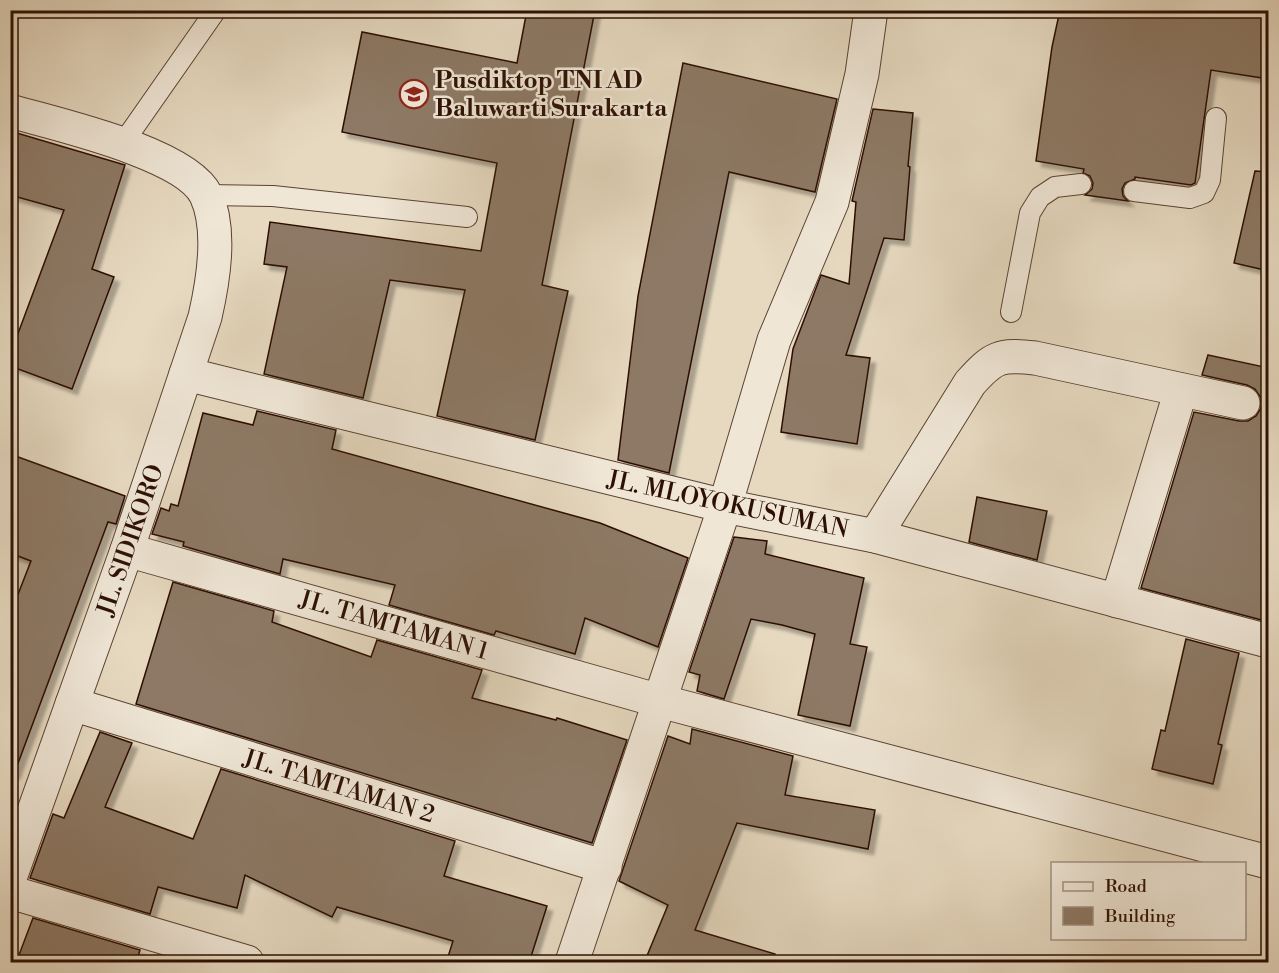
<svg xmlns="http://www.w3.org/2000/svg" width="1279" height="973" font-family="'Libre Bodoni',serif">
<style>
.green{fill:#c7b7a0;stroke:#7a6452;stroke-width:1.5}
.building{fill:#8d7965;stroke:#2d1003;stroke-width:1.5;filter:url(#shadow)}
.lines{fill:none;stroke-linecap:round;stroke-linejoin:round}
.service-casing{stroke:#5b4232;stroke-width:22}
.minor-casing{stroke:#5b4232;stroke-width:35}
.service{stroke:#efe6d6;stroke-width:20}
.minor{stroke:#efe6d6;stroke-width:33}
.labels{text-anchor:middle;stroke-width:5;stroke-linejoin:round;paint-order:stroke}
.poi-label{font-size:24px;font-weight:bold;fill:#2d1003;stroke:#efe6d6;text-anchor:start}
.street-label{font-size:24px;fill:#2d1003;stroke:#efe6d6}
</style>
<defs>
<filter id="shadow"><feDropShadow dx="5.5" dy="5.5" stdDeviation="1.5" flood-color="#0004"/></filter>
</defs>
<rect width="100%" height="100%" fill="#e6d9c0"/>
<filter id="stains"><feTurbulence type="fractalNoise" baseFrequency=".00333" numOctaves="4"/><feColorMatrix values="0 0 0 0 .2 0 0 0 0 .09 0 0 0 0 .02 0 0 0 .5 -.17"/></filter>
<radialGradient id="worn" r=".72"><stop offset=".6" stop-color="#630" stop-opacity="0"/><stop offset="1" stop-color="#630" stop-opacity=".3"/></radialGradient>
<polygon class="green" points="11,553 31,561 11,615"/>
<g class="building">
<polygon points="527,10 595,10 542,285 568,291 535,440 437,416 465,290 390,280 363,398 264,374 287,267 264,264 270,222 481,251 497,163 342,132 362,32 517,63"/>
<polygon points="1060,10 1246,10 1269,14 1269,79 1211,70 1195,183 1191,185 1135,177 1135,179 1125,183 1122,189 1123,196 1128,201 1085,195 1092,189 1093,183 1090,176 1083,173 1084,169 1036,161 1052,47"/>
<polygon points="683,63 837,99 815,192 729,172 669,473 618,460 638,296"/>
<polygon points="873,109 913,113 908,166 910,167 904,240 884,238 846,355 870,358 857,444 781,432 793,349 821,275 849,284 856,202 852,201"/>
<polygon points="10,131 125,165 92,269 114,277 72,389 10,366 10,355 64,210 10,195"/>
<polygon points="1255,171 1269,172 1269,271 1234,263"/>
<polygon points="1208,355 1269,368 1269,622 1141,588 1194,412 1239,421 1248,421 1256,416 1261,408 1261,398 1255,389 1247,385 1202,375"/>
<polygon points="257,411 336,430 332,449 600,523 688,558 658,647 585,618 575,654 496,631 494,635 389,605 395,585 283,559 280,574 183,546 184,542 152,534 161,508 169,511 171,504 178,506 203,413 253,425"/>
<polygon points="10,454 125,496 116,524 108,522 14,774 10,773 10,615 31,561 10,553"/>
<polygon points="977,497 1047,511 1037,560 969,542"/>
<polygon points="734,537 767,541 765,554 864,578 850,644 867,647 850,726 798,715 815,634 782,625 751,619 724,699 697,691 700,675 689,672"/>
<polygon points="173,582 274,611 272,622 371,657 377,640 482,670 472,698 556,720 557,718 627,740 592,843 136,704"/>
<polygon points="1186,639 1239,653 1218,744 1222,745 1213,784 1152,769 1161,730 1165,731"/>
<polygon points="692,729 793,756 785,795 875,810 868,849 737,823 695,930 775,954 774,963 644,963 668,905 619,881 668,736 690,744"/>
<polygon points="100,732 132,743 105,807 193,839 221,769 455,841 444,876 547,906 529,963 446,963 453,941 337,907 332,917 245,875 237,908 158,887 150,914 30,878 53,814 64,818"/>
<polygon points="33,918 140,950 136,963 16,963"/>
</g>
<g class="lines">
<g class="service-casing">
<g id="service">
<polyline points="123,143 216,10"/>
<polyline points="1134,191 1190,198 1204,193 1210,180 1216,118"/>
<polyline points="206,195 273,196 467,217"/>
<polyline points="1011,312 1030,213 1040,197 1055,187 1081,184"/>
</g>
</g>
<g class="minor-casing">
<g id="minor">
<path d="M10,111C55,124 186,153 206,195C222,230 213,282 205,317L127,550L10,878"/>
<polyline points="186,374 725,506 875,536 1268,641"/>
<path d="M875,536L970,383C993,357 1000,354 1035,358L1243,403"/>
<polyline points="127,550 660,701 1268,862"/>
<polyline points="1117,601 1181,390"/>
<polyline points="72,704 605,867"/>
<polyline points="10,892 247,962"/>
<polyline points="572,962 725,506 774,340 832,202 862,74 871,10"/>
</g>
</g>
<use href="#service" class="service"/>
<use href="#minor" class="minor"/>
</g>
<defs>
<g id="school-ring" transform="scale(1.5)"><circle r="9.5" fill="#efe6d6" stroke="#8f2418" stroke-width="1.5"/><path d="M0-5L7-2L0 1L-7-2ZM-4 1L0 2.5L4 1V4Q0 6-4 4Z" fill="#8f2418"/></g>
</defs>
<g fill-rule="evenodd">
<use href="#school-ring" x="414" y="94"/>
</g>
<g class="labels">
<g class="poi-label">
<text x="435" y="88">Pusdiktop TNI AD<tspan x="435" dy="28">Baluwarti Surakarta</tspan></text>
</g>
<g class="street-label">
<text transform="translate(728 504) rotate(12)" y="8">JL. MLOYOKUSUMAN</text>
<text transform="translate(130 540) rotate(-71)" y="8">JL. SIDIKORO</text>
<text transform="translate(394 625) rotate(16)" y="8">JL. TAMTAMAN 1</text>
<text transform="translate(339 786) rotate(17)" y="8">JL. TAMTAMAN 2</text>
</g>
</g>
<rect width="1279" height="973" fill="none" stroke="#e6d9c0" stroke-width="36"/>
<rect x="12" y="12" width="1255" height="949" fill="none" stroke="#2d1003" stroke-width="3"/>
<rect x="18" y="18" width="1243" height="937" fill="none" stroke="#2d1003" stroke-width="1.5"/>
<rect x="1051" y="862" width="195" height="78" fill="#efe6d6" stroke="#a19082" stroke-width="1.5"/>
<rect x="1063" y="882" width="30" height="9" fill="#efe6d6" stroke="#a19082" stroke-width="1.5"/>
<text x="1105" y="892" font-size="18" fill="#2d1003">Road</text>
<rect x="1063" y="907" width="30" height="18" fill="#8d7965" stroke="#a19082" stroke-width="1.5"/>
<text x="1105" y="922" font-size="18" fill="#2d1003">Building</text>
<rect width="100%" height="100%" filter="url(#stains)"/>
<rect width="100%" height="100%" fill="url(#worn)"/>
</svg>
